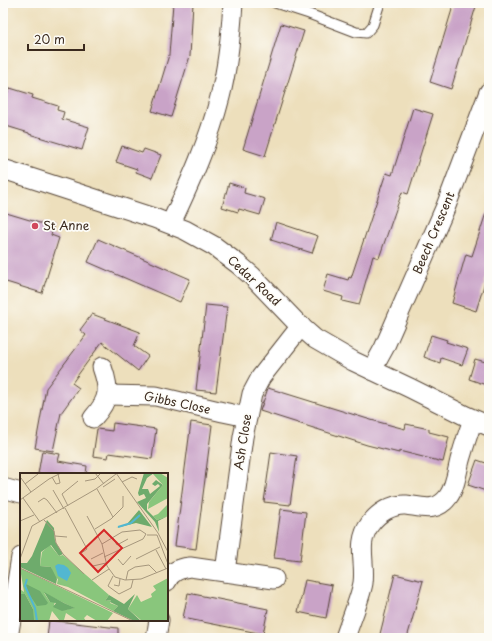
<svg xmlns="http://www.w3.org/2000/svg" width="492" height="641" font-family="'Playpen Sans',sans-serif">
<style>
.building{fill:#c9a3c7}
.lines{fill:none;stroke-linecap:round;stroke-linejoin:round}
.lane-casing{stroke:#564536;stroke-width:11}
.street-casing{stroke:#564536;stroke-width:21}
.lane{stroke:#fff;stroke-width:9}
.street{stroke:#fff;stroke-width:19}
.poi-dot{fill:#d1495b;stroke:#fdfcf7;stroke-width:1.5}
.labels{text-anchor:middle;stroke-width:3.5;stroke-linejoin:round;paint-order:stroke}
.poi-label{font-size:12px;fill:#3b2a1e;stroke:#fdfcf7;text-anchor:start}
.street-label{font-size:12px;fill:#3b2a1e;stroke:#fdfcf7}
.inset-river{fill:none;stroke:#52b7d1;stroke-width:2}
.inset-road{fill:none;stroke:#a6977d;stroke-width:1}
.view{fill:#d62828;fill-opacity:0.15;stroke:#d62828;stroke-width:2}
.inset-edge{fill:none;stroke:#3b2a1e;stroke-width:2}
</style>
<rect width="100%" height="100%" fill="#fdfcf7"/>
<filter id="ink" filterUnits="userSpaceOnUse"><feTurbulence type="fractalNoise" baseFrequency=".025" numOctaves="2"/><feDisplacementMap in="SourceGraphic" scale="8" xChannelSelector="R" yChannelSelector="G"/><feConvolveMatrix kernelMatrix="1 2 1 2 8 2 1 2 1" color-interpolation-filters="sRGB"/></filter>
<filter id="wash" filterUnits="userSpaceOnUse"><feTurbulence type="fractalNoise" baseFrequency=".012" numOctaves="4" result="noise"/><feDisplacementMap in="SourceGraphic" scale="16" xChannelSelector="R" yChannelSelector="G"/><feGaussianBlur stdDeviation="0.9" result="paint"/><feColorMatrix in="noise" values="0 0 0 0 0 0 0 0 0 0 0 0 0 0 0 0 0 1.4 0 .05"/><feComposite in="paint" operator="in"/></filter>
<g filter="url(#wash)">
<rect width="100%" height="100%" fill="#eddfbc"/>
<g id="blocks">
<g class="building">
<polygon points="173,3 193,3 190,56 171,117 152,111 169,55"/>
<polygon points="454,3 477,3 451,89 430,82"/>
<polygon points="281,24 304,31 265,156 243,149"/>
<polygon points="10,88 33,95 32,98 58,106 57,110 64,112 62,119 89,127 82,150 29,134 29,133 3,125 3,91 8,93"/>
<polygon points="413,108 433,114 408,194 402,192 379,258 373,256 359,305 342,301 343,297 323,291 328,274 348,280 349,277 351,278 386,173 392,175"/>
<polygon points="122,146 142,153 144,149 161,155 152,178 136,172 137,169 116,162"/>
<polygon points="229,183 245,188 244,193 265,199 260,215 239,209 238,212 222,207"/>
<polygon points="3,212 53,227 51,235 59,238 42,293 3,281"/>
<polygon points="486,213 489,213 489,269 476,311 452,303 466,254 472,256"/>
<polygon points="276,222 318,236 312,253 271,240"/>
<polygon points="98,239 190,279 180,302 88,262"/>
<polygon points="206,305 227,307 216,392 196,390"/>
<polygon points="92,314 140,332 134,346 148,356 138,371 102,342 72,383 79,388 61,413 53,451 35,448 46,388 86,335 80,330"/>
<polygon points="431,335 447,340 446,342 468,349 462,365 441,358 440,363 424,357"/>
<polygon points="475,359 489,363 489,386 469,379"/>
<polygon points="268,388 371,420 405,429 406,424 429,429 429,432 449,437 443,462 399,451 399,453 367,445 260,411"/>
<polygon points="191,422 212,425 196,549 175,546"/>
<polygon points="113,423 156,429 152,459 109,453 108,458 93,456 97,429 112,431"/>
<polygon points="42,451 60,454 58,461 87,466 86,474 38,474"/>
<polygon points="271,452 297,456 290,505 264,502"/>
<polygon points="477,460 489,464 489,492 468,485"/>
<polygon points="281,509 306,512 300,561 274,558"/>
<polygon points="395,574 423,581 407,638 379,638"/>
<polygon points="305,580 332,585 326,618 298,612"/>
<polygon points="188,593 268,609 263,634 183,618"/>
<polygon points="49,620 118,628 118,638 47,638"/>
</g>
</g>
</g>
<g filter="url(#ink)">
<use href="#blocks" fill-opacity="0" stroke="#564536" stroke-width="1"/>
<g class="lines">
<g class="lane-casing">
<polyline id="lane" points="275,3 309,14 356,32 366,33 373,25 380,3"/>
</g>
<g class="street-casing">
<g id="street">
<polyline points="3,169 154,218 185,230 214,246 238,264 252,276 298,324 315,339 353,361 410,388 466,416 489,426"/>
<path d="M171,223C190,183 209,141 220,97C228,66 231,35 233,3"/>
<polyline points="372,370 384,348 446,206 489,92"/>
<polyline points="107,395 156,396 223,412 247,417"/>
<path d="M93,418C110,399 110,390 102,367"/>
<polyline points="3,488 21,493"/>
<polyline points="225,572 243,437 252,394 261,377 301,326"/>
<path d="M167,581C171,571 180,568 190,567L274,579"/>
<polyline points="8,638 21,557"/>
<polyline points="156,638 159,620"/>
<path d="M345,638C350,622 360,599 363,583C366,562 356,543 370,524C378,513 392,504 406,505C422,507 436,513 448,497C455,488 457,472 460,460C464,446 468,433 473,420"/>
</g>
</g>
<use href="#lane" class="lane"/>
<use href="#street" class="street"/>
</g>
</g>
<circle class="poi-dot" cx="35" cy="226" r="4"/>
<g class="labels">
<g class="poi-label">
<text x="43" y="230">St Anne</text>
</g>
<g class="street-label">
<text transform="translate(434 233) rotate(-67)" y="4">Beech Crescent</text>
<text transform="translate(254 281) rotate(43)" y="4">Cedar Road</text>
<text transform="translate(177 403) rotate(12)" y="4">Gibbs Close</text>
<text transform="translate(243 442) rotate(-81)" y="4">Ash Close</text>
</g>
</g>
<g transform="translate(20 473)">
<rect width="148" height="148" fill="#eddfbc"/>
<path d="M140,0L148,5V25L128,36L129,29L143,12L133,1ZM148,31V43L137,47L133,43L138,41ZM30,72L39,83L43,82L89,122L85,128L91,127L90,130L98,133L93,138L48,114L37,111L38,106L34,104L31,94L20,93L22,79ZM0,95L93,140L87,148H77L67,142L64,145L66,148H58L46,140L44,147L40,148L32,138L29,148H0H10L13,136L5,121H0V116L4,119ZM24,120L54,135L44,137L34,132L35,129H30ZM148,105V148H122L108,136L117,122L121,129L132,124L131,121L136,117L133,113Z" fill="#89c67c" fill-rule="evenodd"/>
<path d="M124,0H134L127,5L122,16H128L130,21L140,13L138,11L135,13L132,11L136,7L143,12L127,31V37L137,47L148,43L138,48L139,59L135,49L117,29L126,25L124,21L119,23L118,20ZM119,37L132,54L116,50L96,55L107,51ZM27,47L34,55L35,68L43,81L39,83L31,72L21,79L20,93L31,94L37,106L36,111L0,94V90H7L12,83ZM6,111L20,118L28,130L26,132L17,133L7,118ZM24,119L44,130L55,135L42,138L33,134L36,130L30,129ZM0,121H5L13,136L14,147H0ZM115,121L108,136L121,148H114L93,138L98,133L90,129L91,127L85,128L89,122L104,131Z" fill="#6eab6c"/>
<path d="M38,91L44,92L48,95L51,100L47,108L38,103L35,93Z" fill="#52b7d1"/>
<path class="inset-river" d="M98,54L111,50L120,42M7,106L5,113L15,135L17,148"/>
<path class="inset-road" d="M75,0L84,11M96,0L138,60L148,79M32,4L36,11L40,10L38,1M1,5L11,19M65,8L75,6L81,0M102,9L112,4L117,6M5,11L18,1M83,14L95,6M77,16L93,44M33,17L44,36M3,25L20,49M0,27L29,6L41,0M18,29L24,25L27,27L37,40M48,33L42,21L58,8M45,35L67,76L60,81M67,43L82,71L87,93L95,104L105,107L121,106L148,95M24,47L34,58L36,70L43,81L64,101M0,48L14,42M75,56L91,46L103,34V23M127,62H137L148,91M35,63L47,64M93,65L97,72L108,66M82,71L102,59L120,57L126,61L123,66L84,84M136,77L146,96M0,86L12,53L76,16L96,1M71,86L83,80M98,86L103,92L111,83M116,86L140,74M73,93L86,90M0,95L113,148M93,103L88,113L99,121L111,115L113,107M72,107L89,96M106,107L108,98L115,94L129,92L137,100M94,112L99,113L100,106"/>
<path class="view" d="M84,57L102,75L78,99L60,80Z"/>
<rect width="148" height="148" class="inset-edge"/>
</g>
<rect width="492" height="641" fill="none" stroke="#fdfcf7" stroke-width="16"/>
<path d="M28 44v6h56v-6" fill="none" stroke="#3b2a1e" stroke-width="2"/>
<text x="34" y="44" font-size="12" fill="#3b2a1e" stroke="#fdfcf7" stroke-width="3" paint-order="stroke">20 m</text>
</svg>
